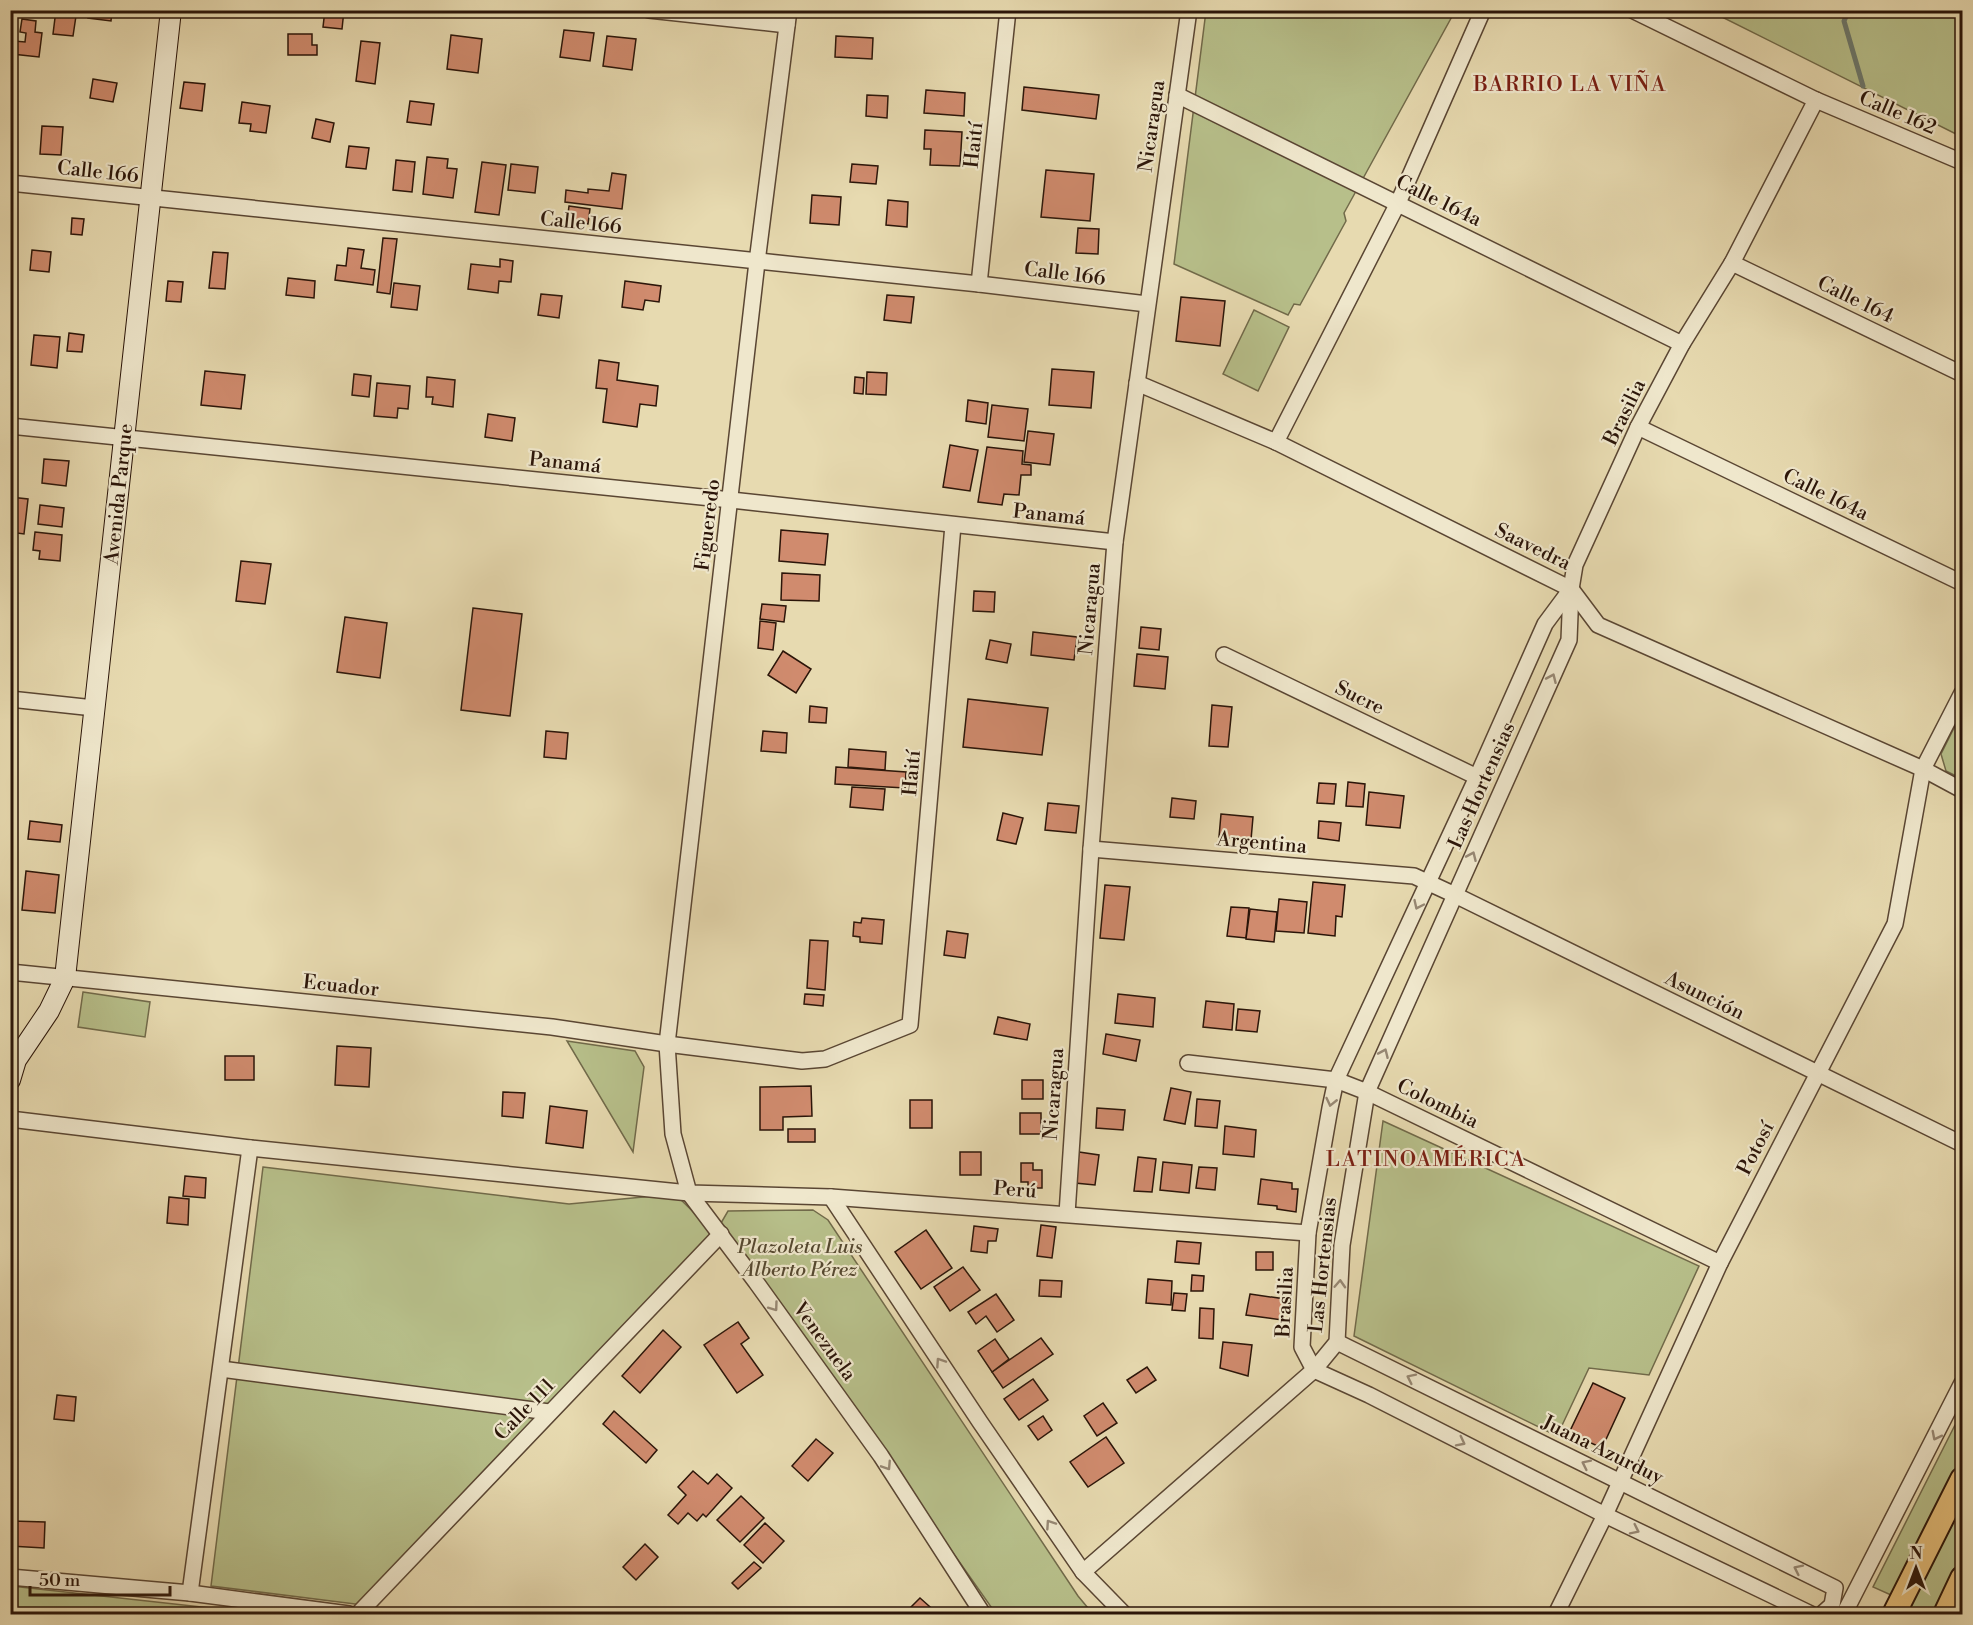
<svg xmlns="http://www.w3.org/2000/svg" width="1973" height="1625" font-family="'Libre Bodoni',serif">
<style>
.green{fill:#b7bf8a;stroke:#716a4a;stroke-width:1.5}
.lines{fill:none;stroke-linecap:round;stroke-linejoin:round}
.stream{stroke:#6c786c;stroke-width:5}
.building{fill:#d08b6e;stroke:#2b1509;stroke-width:1.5}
.street-casing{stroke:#5a4633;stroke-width:18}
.secondary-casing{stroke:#2b1509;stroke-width:22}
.primary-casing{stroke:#2b1509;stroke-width:26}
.street{stroke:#efe7cc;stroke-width:15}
.secondary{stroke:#efe7cc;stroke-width:20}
.primary{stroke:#e4bd78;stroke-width:22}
.oneway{stroke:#978874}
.labels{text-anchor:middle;stroke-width:4.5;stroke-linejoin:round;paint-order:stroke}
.street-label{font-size:20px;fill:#2b1509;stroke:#efe7cc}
.park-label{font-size:20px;font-style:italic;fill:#554830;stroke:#efe7cc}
.neighbourhood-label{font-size:21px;letter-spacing:1.5px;fill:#7a1f14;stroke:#efe7cc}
</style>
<rect width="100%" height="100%" fill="#e7dab0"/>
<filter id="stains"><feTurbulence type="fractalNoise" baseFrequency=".00333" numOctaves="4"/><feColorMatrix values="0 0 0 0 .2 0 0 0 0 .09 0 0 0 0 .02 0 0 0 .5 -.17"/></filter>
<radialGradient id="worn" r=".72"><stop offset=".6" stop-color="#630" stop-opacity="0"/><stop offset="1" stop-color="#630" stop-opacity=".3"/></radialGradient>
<g class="green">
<polygon points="1206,11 1455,11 1344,213 1346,221 1300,305 1294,304 1288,315 1174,264"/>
<polygon points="1710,11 1962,11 1962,137"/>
<polygon points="1254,310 1289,327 1258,391 1223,374"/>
<polygon points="1962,712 1962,779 1946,771 1941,754"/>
<polygon points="83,992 150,1002 145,1037 78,1027"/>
<polygon points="567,1041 635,1051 644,1067 633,1152"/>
<polygon points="1383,1121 1699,1266 1649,1375 1589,1368 1557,1436 1354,1336"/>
<polygon points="263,1167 569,1204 675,1194 723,1241 371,1606 211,1586"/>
<polygon points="813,1210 828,1220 1078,1596 1093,1614 996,1614 721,1223 728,1211"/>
<polygon points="1962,1421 1962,1457 1891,1595 1873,1587 1955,1425"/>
<polygon points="1962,1497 1962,1555 1933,1614 1902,1614"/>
<polygon points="10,1586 11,1586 264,1614 11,1614"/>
</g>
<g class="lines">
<polyline class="stream" points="1849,10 1844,21 1863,86"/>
</g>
<g class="building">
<polygon points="56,10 85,10 84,17 76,16 73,36 53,34"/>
<polygon points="89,10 112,10 111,21 88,18"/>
<polygon points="114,10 130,10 130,16 113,14"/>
<polygon points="325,10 344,10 342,29 323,27"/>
<polygon points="22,19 36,21 35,32 42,33 39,57 12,54 14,41 25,42 26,33 20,32"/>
<polygon points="564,30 594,33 590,61 560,57"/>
<polygon points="288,34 312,34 312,45 317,45 317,55 288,55"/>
<polygon points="451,35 482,39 478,73 447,69"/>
<polygon points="607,36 636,39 632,70 603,66"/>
<polygon points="836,36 873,38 872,59 835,57"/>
<polygon points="361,41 380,43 375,84 356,81"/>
<polygon points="93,79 117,83 113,102 90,98"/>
<polygon points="184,82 205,84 202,111 180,108"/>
<polygon points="1024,87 1099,95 1096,119 1022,110"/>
<polygon points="926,90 965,93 964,116 924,113"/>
<polygon points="10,94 17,95 12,125 10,125"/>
<polygon points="867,95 888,96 887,118 866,116"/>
<polygon points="410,101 434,104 431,125 407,122"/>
<polygon points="242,102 270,106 266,133 250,131 251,124 239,123"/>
<polygon points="316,119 334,123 330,142 312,138"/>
<polygon points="42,126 63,127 61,155 40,154"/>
<polygon points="925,130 962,132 960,166 930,165 931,149 924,149"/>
<polygon points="349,146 369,148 366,169 346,167"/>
<polygon points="427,157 448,159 447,168 457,169 453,198 423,194"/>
<polygon points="396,160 415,162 412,192 393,190"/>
<polygon points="482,162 506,165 499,215 475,212"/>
<polygon points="511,164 538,167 535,193 508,190"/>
<polygon points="852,164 878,166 876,184 850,182"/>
<polygon points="1046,170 1094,174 1090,221 1041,217"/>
<polygon points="612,173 626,175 622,209 565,202 566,190 588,193 588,189 609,191"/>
<polygon points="812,195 841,197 839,225 810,223"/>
<polygon points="888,200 908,202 907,227 886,225"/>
<polygon points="569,206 590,209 588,224 567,221"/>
<polygon points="72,218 84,219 82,235 71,234"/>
<polygon points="1078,228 1099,229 1098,254 1076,253"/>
<polygon points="383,238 397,239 390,294 377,292"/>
<polygon points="348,248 364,250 361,268 375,270 373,285 335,280 337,265 346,266"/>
<polygon points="32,250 51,252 49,272 30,270"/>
<polygon points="213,252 228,253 225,289 209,288"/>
<polygon points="500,259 513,261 511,282 499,281 498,293 468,289 471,264 500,267"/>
<polygon points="288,278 315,281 314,298 286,295"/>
<polygon points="168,281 183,282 181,302 166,301"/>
<polygon points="625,281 661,286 659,302 645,300 643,310 622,307"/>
<polygon points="394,283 420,286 417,310 391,307"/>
<polygon points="541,294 562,296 559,318 538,315"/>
<polygon points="887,295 914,297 911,323 884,320"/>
<polygon points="1181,297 1225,301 1220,346 1176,341"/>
<polygon points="69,333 84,335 82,352 67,351"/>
<polygon points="34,335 60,337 57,368 31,365"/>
<polygon points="599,360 619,363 617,380 658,386 656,406 640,404 637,427 603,422 607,389 596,388"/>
<polygon points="1052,369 1094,372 1091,408 1049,405"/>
<polygon points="205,371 245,375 241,409 201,405"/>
<polygon points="867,372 887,373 886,395 866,394"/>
<polygon points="354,374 371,376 369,397 352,395"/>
<polygon points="427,377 455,380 453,407 432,404 433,397 426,397"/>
<polygon points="855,377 864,378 863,394 854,393"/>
<polygon points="377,383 410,386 408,409 398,408 397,418 374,416"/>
<polygon points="968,400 988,403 986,424 966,421"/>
<polygon points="992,405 1028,409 1024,441 988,437"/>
<polygon points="488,414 515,418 512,441 485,437"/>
<polygon points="1028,431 1054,434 1050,465 1024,462"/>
<polygon points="950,445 978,450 970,491 943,487"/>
<polygon points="987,447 1023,451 1022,464 1031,465 1031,475 1021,475 1019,495 1004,494 1002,505 978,502"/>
<polygon points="44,459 69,461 66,486 42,483"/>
<polygon points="10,497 28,499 24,534 10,532"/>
<polygon points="40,505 64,508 62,527 38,524"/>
<polygon points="781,530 828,534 825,565 779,561"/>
<polygon points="35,532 62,535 60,561 39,559 40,551 33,550"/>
<polygon points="241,561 271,564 265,604 236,601"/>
<polygon points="782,573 820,575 819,601 781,600"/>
<polygon points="974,591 995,592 994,612 973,611"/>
<polygon points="762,604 786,606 784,622 760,619"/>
<polygon points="473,608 522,614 510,716 461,710"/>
<polygon points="345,617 387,623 380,678 337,672"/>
<polygon points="760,621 776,623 773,650 758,648"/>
<polygon points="1141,627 1161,629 1159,650 1139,648"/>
<polygon points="1033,632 1077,637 1074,660 1031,655"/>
<polygon points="990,640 1011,644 1007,663 986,659"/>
<polygon points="783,651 811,669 796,693 768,675"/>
<polygon points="1137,654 1168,657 1165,689 1134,686"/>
<polygon points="968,699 1048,708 1042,755 963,747"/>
<polygon points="1212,705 1232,707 1228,747 1209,746"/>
<polygon points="810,706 827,708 826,723 809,722"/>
<polygon points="546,731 568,733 566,759 544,757"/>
<polygon points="763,731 787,733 786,753 761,751"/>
<polygon points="849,749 886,752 885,770 848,767"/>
<polygon points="836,767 906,772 905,788 835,784"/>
<polygon points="1348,782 1365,784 1363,807 1346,806"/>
<polygon points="1319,783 1336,784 1334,804 1317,803"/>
<polygon points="852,787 885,789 883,810 850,807"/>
<polygon points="1369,792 1404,796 1400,828 1366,825"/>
<polygon points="1172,798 1196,801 1194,819 1170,817"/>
<polygon points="1048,803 1079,806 1076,833 1045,830"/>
<polygon points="1003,813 1023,818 1016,844 997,840"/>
<polygon points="1221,814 1253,817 1251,840 1219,837"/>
<polygon points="30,821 62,825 60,842 28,839"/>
<polygon points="1319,821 1341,823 1339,841 1318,838"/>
<polygon points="26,871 59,875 55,913 22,910"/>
<polygon points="1313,882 1345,885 1342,917 1336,916 1335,936 1308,933"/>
<polygon points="1105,885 1130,887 1124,940 1100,938"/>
<polygon points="1279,899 1307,902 1304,933 1276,931"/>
<polygon points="1231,907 1249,908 1246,938 1227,936"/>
<polygon points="1250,909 1277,912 1274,942 1246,939"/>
<polygon points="862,918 884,920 882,944 860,942 860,937 853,936 854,922 861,923"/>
<polygon points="947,931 968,934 965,958 944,955"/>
<polygon points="810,940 828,941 825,990 807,988"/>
<polygon points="805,994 824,995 823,1006 804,1004"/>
<polygon points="1118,994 1155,998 1153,1027 1115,1023"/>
<polygon points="1206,1001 1234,1004 1232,1030 1203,1027"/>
<polygon points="1238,1009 1260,1011 1257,1032 1236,1030"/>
<polygon points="998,1017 1030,1024 1027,1040 994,1034"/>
<polygon points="1106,1034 1140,1040 1136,1061 1103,1054"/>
<polygon points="337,1046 371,1048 369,1087 335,1085"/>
<rect x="225" y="1056" width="29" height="24"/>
<rect x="1022" y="1080" width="21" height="19"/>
<polygon points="811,1086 812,1116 783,1117 783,1130 760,1130 760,1087"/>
<polygon points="1171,1088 1191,1092 1185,1124 1164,1120"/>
<polygon points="503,1092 525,1093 523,1118 502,1116"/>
<polygon points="1197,1099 1220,1101 1217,1128 1195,1126"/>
<rect x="910" y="1100" width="22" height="28"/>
<polygon points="550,1106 587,1111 583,1148 546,1143"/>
<polygon points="1097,1108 1125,1110 1123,1130 1096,1128"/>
<rect x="1020" y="1113" width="21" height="21"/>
<polygon points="1225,1126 1256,1130 1254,1157 1223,1154"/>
<rect x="788" y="1129" width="27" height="13"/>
<rect x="960" y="1152" width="21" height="23"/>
<polygon points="1079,1152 1099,1155 1095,1185 1075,1183"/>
<polygon points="1138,1157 1156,1159 1152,1192 1134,1191"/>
<polygon points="1163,1162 1192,1165 1189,1193 1160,1190"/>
<polygon points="1021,1163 1033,1163 1033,1170 1042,1170 1042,1188 1028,1188 1028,1182 1021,1182"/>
<polygon points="1199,1167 1217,1168 1215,1190 1196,1188"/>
<polygon points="185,1176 206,1178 205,1198 183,1196"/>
<polygon points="1261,1179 1292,1183 1292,1189 1298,1189 1296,1212 1277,1209 1277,1206 1258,1204"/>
<polygon points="169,1197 189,1199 188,1225 167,1223"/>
<polygon points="1041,1225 1056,1227 1052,1258 1037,1256"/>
<polygon points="974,1226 998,1229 996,1241 988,1241 987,1253 971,1251"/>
<polygon points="926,1230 952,1268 921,1289 895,1252"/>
<polygon points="1177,1241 1201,1243 1199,1264 1175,1262"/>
<rect x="1256" y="1252" width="17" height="18"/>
<polygon points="963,1267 980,1290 950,1311 934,1287"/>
<polygon points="1192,1275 1204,1276 1203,1291 1191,1291"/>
<polygon points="1148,1279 1172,1281 1171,1305 1146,1303"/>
<polygon points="1040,1280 1062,1281 1061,1297 1039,1296"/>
<polygon points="1174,1293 1187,1294 1185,1311 1172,1310"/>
<polygon points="996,1294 1014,1320 997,1332 986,1316 976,1324 968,1312"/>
<polygon points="1250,1294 1285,1299 1282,1320 1246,1315"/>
<polygon points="1200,1308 1214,1309 1213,1339 1199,1338"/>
<polygon points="738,1322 749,1338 741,1344 763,1375 737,1393 704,1345"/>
<polygon points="663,1330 681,1347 640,1393 622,1376"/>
<polygon points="1041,1338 1053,1354 1003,1388 992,1372"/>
<polygon points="995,1339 1009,1359 992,1372 978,1351"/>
<polygon points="1223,1342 1252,1345 1248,1376 1220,1368"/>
<polygon points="1147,1367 1156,1380 1136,1393 1127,1380"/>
<polygon points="1033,1379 1048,1400 1019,1420 1004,1399"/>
<polygon points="1593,1383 1625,1398 1602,1448 1569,1433"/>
<polygon points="57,1395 76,1397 74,1421 54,1419"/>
<polygon points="1103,1403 1117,1423 1097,1436 1084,1416"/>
<polygon points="614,1411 657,1450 646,1463 603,1424"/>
<polygon points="1043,1416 1052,1430 1038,1440 1028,1426"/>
<polygon points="1106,1437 1124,1463 1088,1487 1070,1462"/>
<polygon points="816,1439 833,1453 808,1481 792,1466"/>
<polygon points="693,1471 708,1484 717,1474 732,1488 706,1517 703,1514 697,1521 688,1513 678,1524 668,1515 686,1495 678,1487"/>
<polygon points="741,1496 764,1518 740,1542 717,1520"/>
<polygon points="12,1521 45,1522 44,1548 10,1546"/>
<polygon points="765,1523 784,1541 763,1563 744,1545"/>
<polygon points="645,1544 658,1557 636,1580 623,1567"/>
<polygon points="754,1562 761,1568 738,1589 732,1583"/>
<polygon points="920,1598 938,1614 904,1614"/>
</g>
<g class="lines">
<g class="street-casing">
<g id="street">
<polyline points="649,10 787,25"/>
<polyline points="789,10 757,262 667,1044 673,1134 689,1193 756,1282 881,1456 983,1614"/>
<polyline points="1632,10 1816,100 1962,162"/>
<polyline points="1177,95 1682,344"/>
<polyline points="10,183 979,284 1147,304"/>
<polyline points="1732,263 1962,374"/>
<polyline points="979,284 1008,10"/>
<polyline points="1137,383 1276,442 1571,589 1598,625 1923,769 1962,790"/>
<polyline points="10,426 731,500 1115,542"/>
<polyline points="1638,427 1962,583"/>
<polyline points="1276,442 1398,203 1483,10"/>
<polyline points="1571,589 1545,624 1477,777 1336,1080 1330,1108 1308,1233 1302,1347 1314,1370 1369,1395 1605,1515 1811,1614"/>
<polyline points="1224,655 1477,777"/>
<polyline points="10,699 94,708"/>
<polyline points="1091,849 1414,876 1455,895 1962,1144"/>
<polyline points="10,972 552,1027 667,1044 802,1061 825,1059 910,1025 953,525"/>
<polyline points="1188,1063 1336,1080 1367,1092 1720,1263"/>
<polyline points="10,1119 250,1148 689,1193 831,1197 1308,1233"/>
<polyline points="831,1197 980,1422 1083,1572 1124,1614"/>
<polyline points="1067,1214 1091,849 1115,542 1189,10"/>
<polyline points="1337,1342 1835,1588 1832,1605 1822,1614"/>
<polyline points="221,1369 549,1412"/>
<polyline points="1083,1572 1314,1370 1337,1342 1342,1245 1367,1092 1569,640 1571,589 1575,565 1638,427 1682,344 1732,263 1816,100"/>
<polyline points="10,1577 190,1593 349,1614"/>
<polyline points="190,1593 250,1148"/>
<polyline points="358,1614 721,1234"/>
<polyline points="1556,1614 1605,1515 1720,1263 1895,924 1923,769 1962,693"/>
<polyline points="1844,1614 1962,1383"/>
</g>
</g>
<g class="secondary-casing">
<polyline id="secondary" points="10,1080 16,1060 49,1011 65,978 171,10"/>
</g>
<g class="primary-casing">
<g id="primary">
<polyline points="1894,1614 1962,1479"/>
<polyline points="1945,1614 1962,1578"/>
</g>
</g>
<use href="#street" class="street"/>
<use href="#secondary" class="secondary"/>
<use href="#primary" class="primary"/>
</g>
<defs><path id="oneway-chevron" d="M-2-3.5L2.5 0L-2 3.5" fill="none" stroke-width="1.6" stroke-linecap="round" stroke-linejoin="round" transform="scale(1.5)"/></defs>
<g class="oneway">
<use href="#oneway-chevron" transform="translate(1552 678) rotate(-66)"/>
<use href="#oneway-chevron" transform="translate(1472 856) rotate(-66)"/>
<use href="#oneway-chevron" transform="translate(1418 905) rotate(115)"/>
<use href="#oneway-chevron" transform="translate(1384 1053) rotate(-66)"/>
<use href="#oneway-chevron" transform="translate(1331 1102) rotate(103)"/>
<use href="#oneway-chevron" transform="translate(1340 1284) rotate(-87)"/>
<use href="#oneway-chevron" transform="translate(774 1307) rotate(54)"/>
<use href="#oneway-chevron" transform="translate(940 1362) rotate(-124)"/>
<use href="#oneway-chevron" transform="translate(1411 1378) rotate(-154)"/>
<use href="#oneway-chevron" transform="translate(1936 1436) rotate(117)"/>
<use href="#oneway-chevron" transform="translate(1461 1442) rotate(27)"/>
<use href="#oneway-chevron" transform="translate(1586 1464) rotate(-154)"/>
<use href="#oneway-chevron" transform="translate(887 1466) rotate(57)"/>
<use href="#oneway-chevron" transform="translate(1050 1524) rotate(-124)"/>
<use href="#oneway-chevron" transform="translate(1635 1530) rotate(26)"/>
<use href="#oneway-chevron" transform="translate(1798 1569) rotate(-154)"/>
</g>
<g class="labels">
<g class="street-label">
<text transform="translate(1898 112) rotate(23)" y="7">Calle 162</text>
<text transform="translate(1151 126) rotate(-82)" y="7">Nicaragua</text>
<text transform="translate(973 145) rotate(-84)" y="7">Haití</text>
<text transform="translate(98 171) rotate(6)" y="7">Calle 166</text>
<text transform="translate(1439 200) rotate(26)" y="7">Calle 164a</text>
<text transform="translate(581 222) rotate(6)" y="7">Calle 166</text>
<text transform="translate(1065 273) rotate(7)" y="7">Calle 166</text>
<text transform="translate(1856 299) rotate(26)" y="7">Calle 164</text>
<text transform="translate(1624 412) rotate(-64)" y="7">Brasilia</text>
<text transform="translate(565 462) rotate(6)" y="7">Panamá</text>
<text transform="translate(118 494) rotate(-84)" y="7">Avenida Parque</text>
<text transform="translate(1826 494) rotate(26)" y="7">Calle 164a</text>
<text transform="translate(1049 514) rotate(6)" y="7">Panamá</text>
<text transform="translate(707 525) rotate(-83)" y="7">Figueredo</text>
<text transform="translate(1533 546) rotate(26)" y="7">Saavedra</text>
<text transform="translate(1089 609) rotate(-85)" y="7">Nicaragua</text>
<text transform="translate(1360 697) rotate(26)" y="7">Sucre</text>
<text transform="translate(911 773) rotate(-85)" y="7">Haití</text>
<text transform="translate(1481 785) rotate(-66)" y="7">Las Hortensias</text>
<text transform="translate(1262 842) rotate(5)" y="7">Argentina</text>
<text transform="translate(341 985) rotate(6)" y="7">Ecuador</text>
<text transform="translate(1705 995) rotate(26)" y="7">Asunción</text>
<text transform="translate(1053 1094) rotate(-86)" y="7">Nicaragua</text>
<text transform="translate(1438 1103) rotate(26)" y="7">Colombia</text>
<text transform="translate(1755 1148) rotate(-63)" y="7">Potosí</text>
<text transform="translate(1015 1189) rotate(4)" y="7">Perú</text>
<text transform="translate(1322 1265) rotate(-84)" y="7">Las Hortensias</text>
<text transform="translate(1284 1302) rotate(-87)" y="7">Brasilia</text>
<text transform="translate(825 1341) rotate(54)" y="7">Venezuela</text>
<text transform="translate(524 1409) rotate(-46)" y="7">Calle 111</text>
<text transform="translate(1603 1449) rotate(26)" y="7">Juana Azurduy</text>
</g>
<g class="park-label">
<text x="800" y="1253">Plazoleta Luis<tspan x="800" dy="23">Alberto Pérez</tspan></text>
</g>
<g class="neighbourhood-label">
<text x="1570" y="91">BARRIO LA VIÑA</text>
<text x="1426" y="1166">LATINOAMÉRICA</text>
</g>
</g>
<rect width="1973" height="1625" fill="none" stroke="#e7dab0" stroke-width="36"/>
<rect x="12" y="12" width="1949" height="1601" fill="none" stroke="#2b1509" stroke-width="3"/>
<rect x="18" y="18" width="1937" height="1589" fill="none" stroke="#2b1509" stroke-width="1.5"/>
<g transform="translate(1916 1568)" stroke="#efe7cc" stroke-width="4.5" paint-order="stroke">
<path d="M0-4.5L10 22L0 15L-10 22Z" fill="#2b1509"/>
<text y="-9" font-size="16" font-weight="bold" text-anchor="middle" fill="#2b1509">N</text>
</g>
<path d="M30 1586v9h140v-9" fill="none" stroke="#2b1509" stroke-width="3"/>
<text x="39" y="1586" font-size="18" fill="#2b1509" stroke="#efe7cc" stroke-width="4.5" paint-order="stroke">50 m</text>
<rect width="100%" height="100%" filter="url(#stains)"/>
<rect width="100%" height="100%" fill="url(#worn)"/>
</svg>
